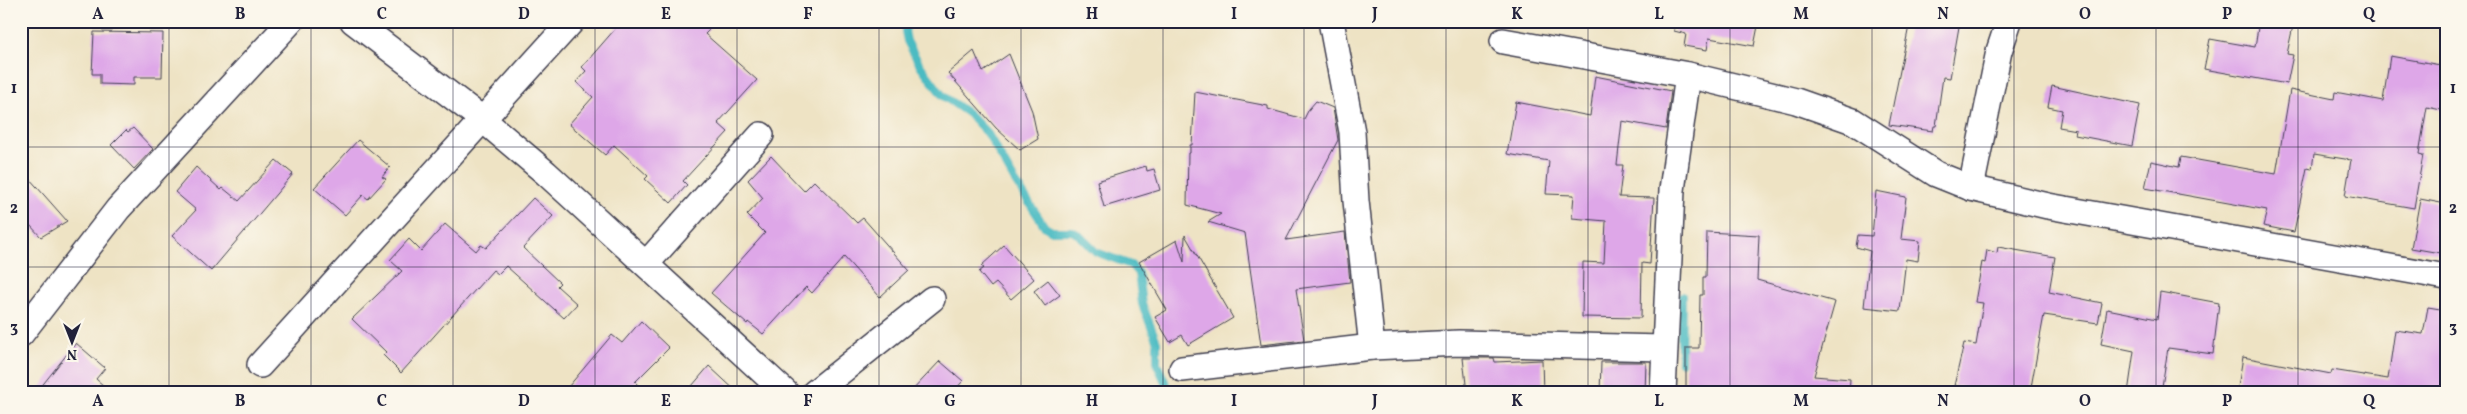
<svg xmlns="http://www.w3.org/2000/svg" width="2467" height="414" font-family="Vollkorn,serif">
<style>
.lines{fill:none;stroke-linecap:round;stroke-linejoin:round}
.stream{stroke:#4cbbc2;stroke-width:8}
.building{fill:#dea7e8}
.minor-casing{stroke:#413f50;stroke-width:28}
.minor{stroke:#fff;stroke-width:25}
.grid{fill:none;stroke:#22223b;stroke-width:1;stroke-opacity:0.55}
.neatline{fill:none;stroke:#22223b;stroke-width:2}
.grid-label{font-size:16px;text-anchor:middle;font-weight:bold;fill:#22223b}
</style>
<rect width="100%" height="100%" fill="#fbf7ec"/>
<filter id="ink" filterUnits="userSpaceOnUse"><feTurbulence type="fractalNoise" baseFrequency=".02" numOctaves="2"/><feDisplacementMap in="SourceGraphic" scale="10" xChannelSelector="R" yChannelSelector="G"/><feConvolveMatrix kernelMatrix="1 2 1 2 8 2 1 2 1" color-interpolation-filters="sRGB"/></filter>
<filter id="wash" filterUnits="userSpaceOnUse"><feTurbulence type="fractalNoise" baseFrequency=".0096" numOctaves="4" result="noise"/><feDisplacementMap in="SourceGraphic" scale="20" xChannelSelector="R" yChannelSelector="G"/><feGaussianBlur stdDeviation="1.12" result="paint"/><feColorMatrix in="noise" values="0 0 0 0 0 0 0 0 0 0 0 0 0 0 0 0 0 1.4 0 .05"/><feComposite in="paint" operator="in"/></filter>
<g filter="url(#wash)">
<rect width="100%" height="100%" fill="#eee3c4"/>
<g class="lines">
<g class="stream">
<polyline points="908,21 905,31 907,41 920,65 943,96 969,114 988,134 1013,178 1045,227 1052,231 1072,231 1079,235 1096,252 1131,265 1138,273 1142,304 1157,342 1157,364 1170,393"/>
<polyline points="1681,362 1682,296"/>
</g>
</g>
<g id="blocks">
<g class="building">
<polygon points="622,21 718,21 705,34 757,80 718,123 728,132 683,181 687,185 671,203 645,179 648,176 614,145 605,155 569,124 593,97 576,82 586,71 582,67"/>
<polygon points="1675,21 1759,21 1754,46 1709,38 1707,50 1684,46 1686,34 1674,31"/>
<polygon points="1910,21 1960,21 1950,78 1943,77 1936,126 1934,126 1933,131 1889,125"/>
<polygon points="2259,21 2294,21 2287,54 2293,55 2287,84 2204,69 2210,39 2255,47"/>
<polygon points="94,32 163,33 162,77 134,77 134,85 100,84 100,74 92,74"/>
<polygon points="974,51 983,72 1009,54 1032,111 1038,139 1020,150 996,128 948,73"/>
<polygon points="2390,56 2446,66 2446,111 2427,107 2419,154 2423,155 2414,208 2345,196 2351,160 2314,154 2312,169 2307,168 2294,232 2263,226 2267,210 2145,188 2151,161 2179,167 2181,157 2276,174 2290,90 2334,99 2335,92 2383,101"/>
<polygon points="1595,76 1671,91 1666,129 1622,121 1617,165 1623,165 1619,197 1654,198 1650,264 1642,263 1641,318 1582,317 1583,262 1604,263 1606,221 1572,218 1574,195 1546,194 1549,161 1507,154 1516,102 1590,116"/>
<polygon points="2052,86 2140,105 2132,146 2075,135 2076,130 2059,127 2062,110 2048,107"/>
<polygon points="1195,92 1268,106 1268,109 1304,119 1309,109 1316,101 1333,108 1338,140 1286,240 1345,232 1350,282 1296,289 1304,340 1261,345 1245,233 1208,222 1221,214 1187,205 1188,153 1190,153 1190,145 1192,145"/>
<polygon points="133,128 153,149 134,169 111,145 126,130 128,132"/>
<polygon points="358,140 390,167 382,177 386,179 368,199 363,195 345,215 314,188"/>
<polygon points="771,156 804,191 814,181 857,223 863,218 909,270 880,297 844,257 812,293 806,287 763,334 748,322 747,324 711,293 765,233 747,215 763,198 748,180"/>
<polygon points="276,160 293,174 211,271 172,236 196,210 175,192 196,167 221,190 223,188 239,201"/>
<polygon points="1146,166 1147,171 1154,169 1160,190 1104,207 1097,181"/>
<polygon points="21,169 67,221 41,237 29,224 21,221"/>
<polygon points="1876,191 1906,197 1901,239 1920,241 1918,261 1906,259 1900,311 1864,307 1870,251 1856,247 1858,235 1872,236"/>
<polygon points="533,198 553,216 523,248 560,283 557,286 577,304 564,318 506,266 498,274 493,270 401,373 383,355 386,352 352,319 402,271 390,260 409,239 421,251 445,224 476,251 481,245 486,248"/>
<polygon points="2420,199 2446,204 2446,254 2411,248"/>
<polygon points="1707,232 1759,235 1757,280 1835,302 1814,376 1850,379 1849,393 1686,393 1686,348 1699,348 1700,295 1703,295 1703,277 1706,277"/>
<polygon points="1185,235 1233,318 1188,345 1182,335 1170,342 1155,317 1167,310 1139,262 1177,240 1184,262"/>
<polygon points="1004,245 1034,279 1011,299 996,283 991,287 979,272 984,268 981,266"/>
<polygon points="1998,247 2055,257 2049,292 2102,303 2098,323 2044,315 2030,393 1970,393 1971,387 1954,386 1964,343 1976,345 1983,303 1975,302 1982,262 1985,263 1987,250 1997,253"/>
<polygon points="1048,280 1060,295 1045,306 1034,291"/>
<polygon points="2160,292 2219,303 2213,354 2168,348 2161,393 2128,393 2134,351 2101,344 2107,309 2157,319"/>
<polygon points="2428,307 2446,310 2446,393 2237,393 2243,357 2331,374 2332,370 2388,379 2395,330 2423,334"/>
<polygon points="641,321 669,348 635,382 646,393 563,393 612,335 622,343"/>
<polygon points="76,343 105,368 96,379 112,393 36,393"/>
<polygon points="1463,358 1494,358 1495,362 1542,360 1543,393 1467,393"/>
<polygon points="940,361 963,381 952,393 910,393"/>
<polygon points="1601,362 1646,362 1645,393 1600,393"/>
<polygon points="709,366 738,393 686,393"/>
</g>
</g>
</g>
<g filter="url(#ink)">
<use href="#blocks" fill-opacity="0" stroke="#413f50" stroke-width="1"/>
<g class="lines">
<g class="minor-casing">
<g id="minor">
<polyline points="353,21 482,119 546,173 786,393"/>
<polyline points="1331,21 1352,132 1356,201 1372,347"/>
<polyline points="1503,41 1688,75 1796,101 1853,121 1936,174 1971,188 2048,206 2446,277"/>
<polyline points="1971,188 1999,51 2009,21"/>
<polyline points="646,264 761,135"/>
<polyline points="21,334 118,209 291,21"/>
<polyline points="260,365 572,21"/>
<polyline points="1182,369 1372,347 1459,343 1663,348"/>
<polyline points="814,393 932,299"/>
<polyline points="1663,393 1672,190 1688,75"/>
</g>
</g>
<use href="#minor" class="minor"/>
</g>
</g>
<path class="grid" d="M169,21V393M311,21V393M453,21V393M595,21V393M737,21V393M879,21V393M1021,21V393M1163,21V393M1304,21V393M1446,21V393M1588,21V393M1730,21V393M1872,21V393M2014,21V393M2156,21V393M2298,21V393M21,147H2446M21,267H2446"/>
<rect width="2467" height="414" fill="none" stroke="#fbf7ec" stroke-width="55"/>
<g transform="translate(72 342) rotate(180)" stroke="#fbf7ec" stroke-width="4" paint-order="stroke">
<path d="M0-4L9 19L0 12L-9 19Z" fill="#22223b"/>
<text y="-8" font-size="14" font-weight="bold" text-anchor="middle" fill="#22223b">N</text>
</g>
<rect x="28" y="28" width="2412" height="358" class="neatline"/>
<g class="grid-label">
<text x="98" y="19">A</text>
<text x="240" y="19">B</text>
<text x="382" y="19">C</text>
<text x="524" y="19">D</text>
<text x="666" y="19">E</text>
<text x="808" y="19">F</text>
<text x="950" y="19">G</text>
<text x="1092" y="19">H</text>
<text x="1234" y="19">I</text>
<text x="1375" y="19">J</text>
<text x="1517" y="19">K</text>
<text x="1659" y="19">L</text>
<text x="1801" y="19">M</text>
<text x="1943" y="19">N</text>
<text x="2085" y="19">O</text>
<text x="2227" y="19">P</text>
<text x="2369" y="19">Q</text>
<text x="14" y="93">1</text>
<text x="2453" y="93">1</text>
<text x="14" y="213">2</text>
<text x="2453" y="213">2</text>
<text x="14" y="332">3</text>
<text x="2453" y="332">3</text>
<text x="98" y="406">A</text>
<text x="240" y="406">B</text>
<text x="382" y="406">C</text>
<text x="524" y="406">D</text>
<text x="666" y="406">E</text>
<text x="808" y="406">F</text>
<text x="950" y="406">G</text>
<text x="1092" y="406">H</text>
<text x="1234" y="406">I</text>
<text x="1375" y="406">J</text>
<text x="1517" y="406">K</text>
<text x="1659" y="406">L</text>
<text x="1801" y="406">M</text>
<text x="1943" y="406">N</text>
<text x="2085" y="406">O</text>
<text x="2227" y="406">P</text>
<text x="2369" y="406">Q</text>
</g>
</svg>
